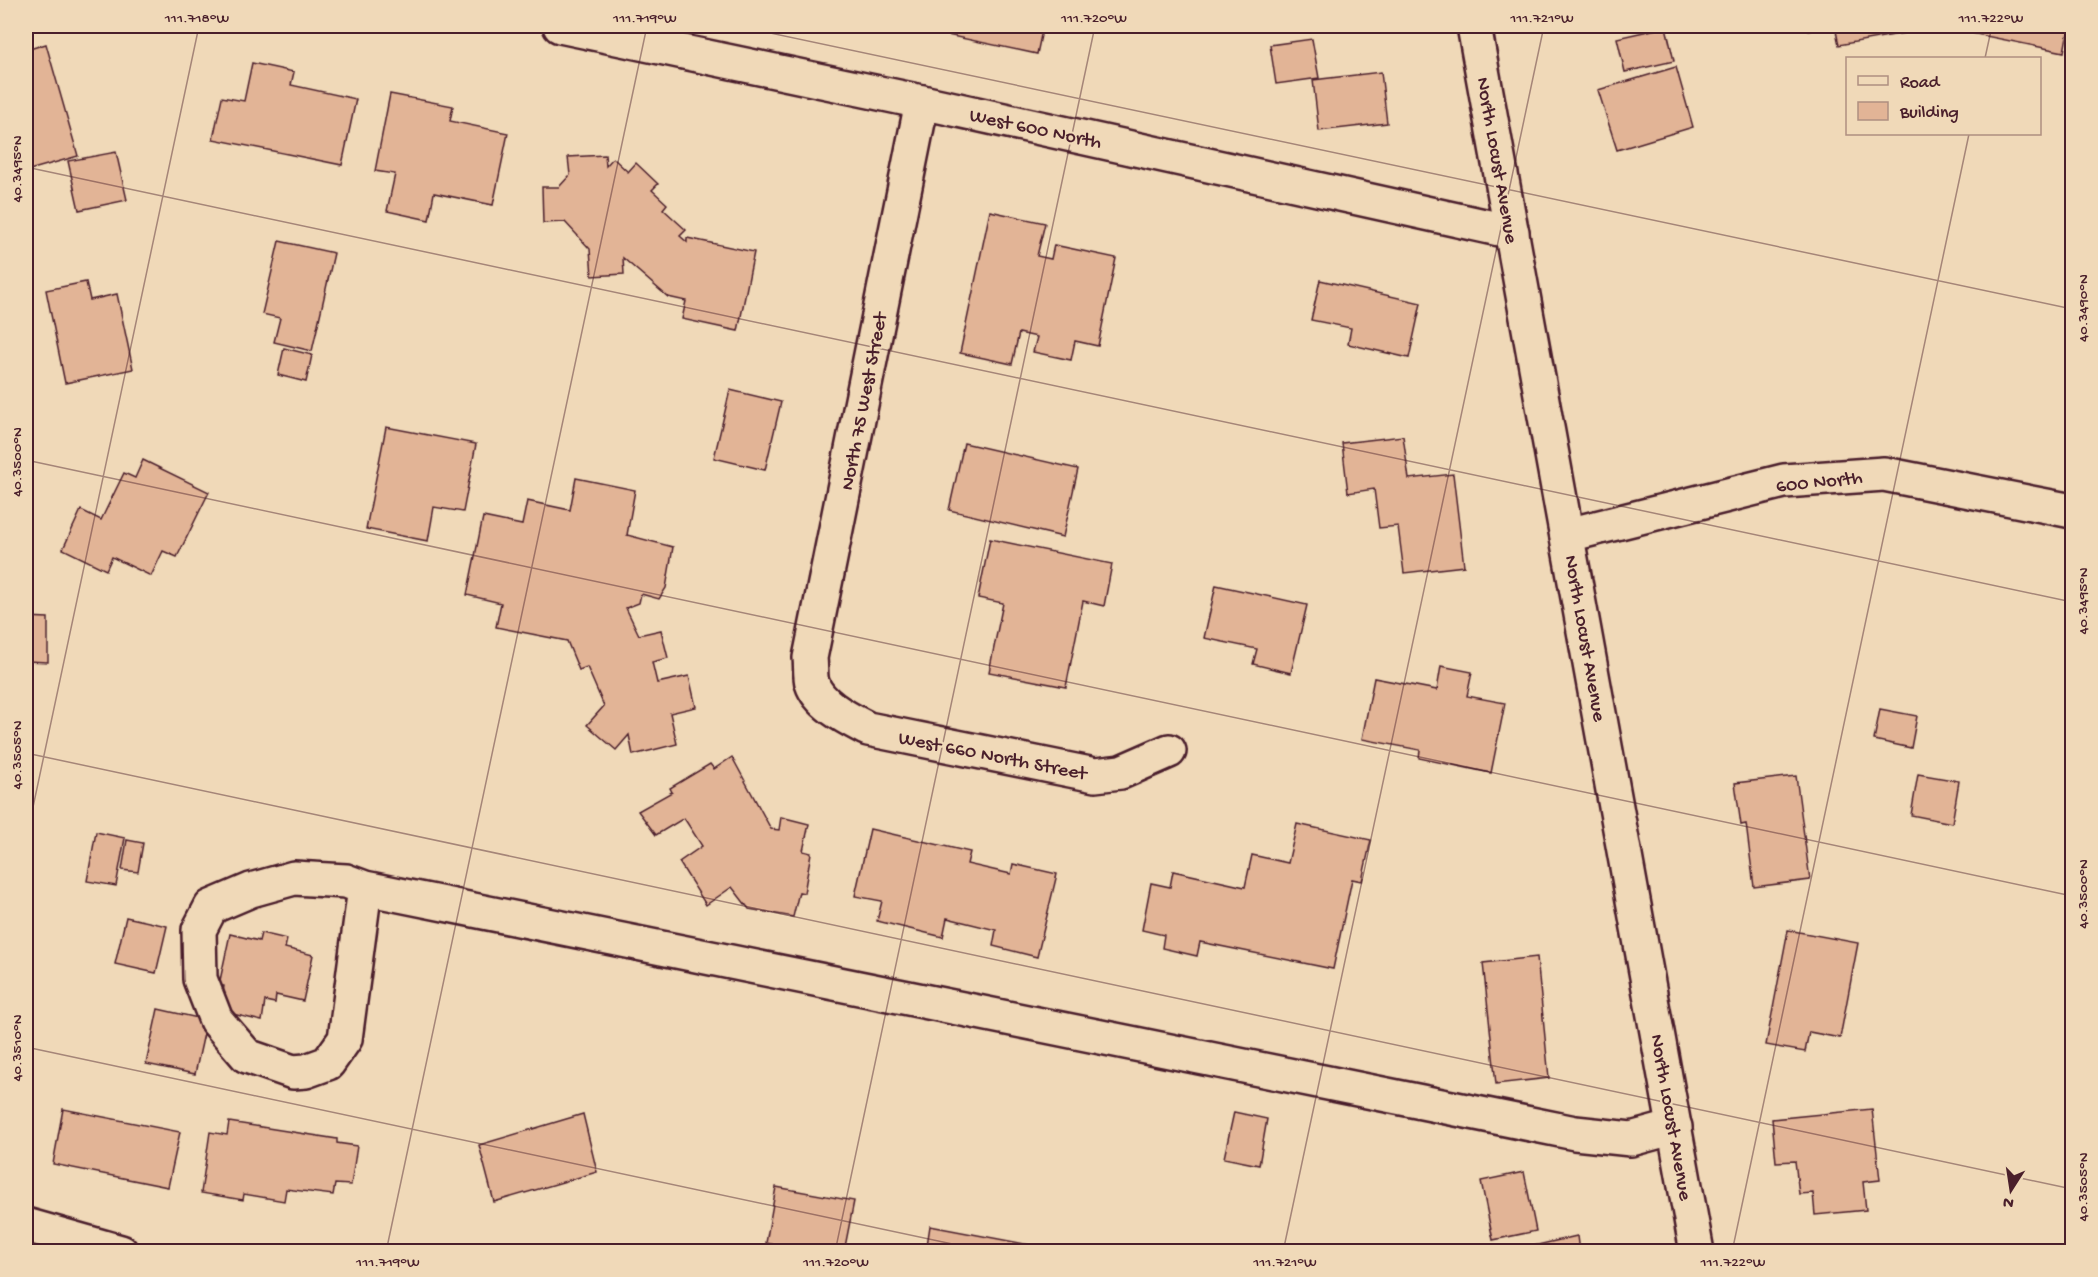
<svg xmlns="http://www.w3.org/2000/svg" width="2098" height="1277" font-family="'Gochi Hand',sans-serif">
<style>
.building{fill:#e2b496;stroke:#4a1f2b;stroke-width:1.5}
.lines{fill:none;stroke-linecap:round;stroke-linejoin:round}
.minor-casing{stroke:#4a1f2b;stroke-width:38}
.minor{stroke:#f0d9b8;stroke-width:33}
.ticks{fill:none;stroke:#4a1f2b;stroke-width:1.5;stroke-opacity:0.45}
.labels{text-anchor:middle;stroke-width:4.5;stroke-linejoin:round;paint-order:stroke}
.street-label{font-size:20px;fill:#4a1f2b;stroke:#f0d9b8}
.neatline{fill:none;stroke:#4a1f2b;stroke-width:2}
.ticks-label{font-size:15px;text-anchor:middle;fill:#4a1f2b}
</style>
<rect width="100%" height="100%" fill="#f0d9b8"/>
<filter id="ink" filterUnits="userSpaceOnUse"><feTurbulence type="fractalNoise" baseFrequency=".0167" numOctaves="2"/><feDisplacementMap in="SourceGraphic" scale="12" xChannelSelector="R" yChannelSelector="G"/><feConvolveMatrix kernelMatrix="1 2 1 2 8 2 1 2 1" color-interpolation-filters="sRGB"/></filter>
<g filter="url(#ink)">
<g class="building">
<polygon points="943,26 1043,26 1037,54 942,34"/>
<polygon points="1807,26 1927,26 1927,29 1839,45 1835,26 1808,31"/>
<polygon points="1967,26 2069,26 2064,52 1966,32"/>
<polygon points="1666,27 1674,61 1625,72 1617,38"/>
<polygon points="1312,39 1319,78 1276,84 1270,45"/>
<polygon points="46,44 78,156 26,171 26,50"/>
<polygon points="252,63 294,72 291,85 356,99 342,165 213,139 222,97 244,101"/>
<polygon points="1676,67 1693,127 1617,150 1598,90"/>
<polygon points="1381,72 1387,123 1319,131 1313,80"/>
<polygon points="390,94 453,106 450,121 508,133 493,205 434,193 429,220 387,211 395,174 375,171"/>
<polygon points="116,152 127,200 79,210 68,161"/>
<polygon points="605,155 606,166 613,158 628,172 636,163 658,184 652,190 667,204 663,209 686,230 680,236 687,242 687,238 754,252 738,331 682,319 686,301 668,297 623,258 624,274 592,276 590,249 565,222 543,223 542,187 559,187 570,175 568,157"/>
<polygon points="990,211 1045,223 1037,256 1051,259 1054,245 1116,258 1098,346 1075,341 1071,360 1033,352 1037,337 1019,333 1012,364 960,353"/>
<polygon points="279,241 334,253 312,351 274,342 280,318 262,314"/>
<polygon points="1320,280 1421,303 1409,358 1348,344 1351,328 1311,320"/>
<polygon points="86,282 90,300 117,294 133,369 65,383 46,290"/>
<polygon points="284,348 312,355 306,382 278,375"/>
<polygon points="730,390 781,402 765,470 714,458"/>
<polygon points="386,427 476,444 463,512 434,507 428,541 366,529"/>
<polygon points="1403,436 1409,479 1453,474 1464,566 1404,573 1398,526 1379,528 1374,489 1348,493 1342,443"/>
<polygon points="964,443 1078,469 1063,537 949,510"/>
<polygon points="143,460 209,492 177,557 163,551 151,576 112,557 106,570 63,549 81,510 101,520 124,473 135,478"/>
<polygon points="576,478 635,490 627,535 673,547 666,588 659,599 641,594 639,603 626,608 639,635 661,630 668,658 652,662 657,683 689,676 696,707 670,713 677,744 633,755 629,735 616,750 587,725 604,706 587,667 579,670 567,641 496,627 501,603 467,595 483,517 522,525 527,501 570,510"/>
<polygon points="990,539 1112,564 1104,606 1083,601 1066,687 989,672 1003,603 978,598"/>
<polygon points="1216,585 1307,605 1291,673 1253,664 1257,649 1204,638"/>
<polygon points="26,617 48,618 48,662 26,661"/>
<polygon points="1441,666 1472,672 1467,696 1505,703 1491,773 1419,758 1420,750 1362,739 1374,678 1437,690"/>
<polygon points="1880,709 1917,716 1911,748 1874,740"/>
<polygon points="732,757 771,829 779,830 781,817 809,824 803,851 811,853 804,893 799,892 793,917 749,909 732,887 706,905 679,862 702,846 684,818 656,835 638,811 672,792 670,788 710,764 714,769"/>
<polygon points="1918,774 1959,781 1952,823 1911,815"/>
<polygon points="1796,776 1810,880 1754,887 1746,824 1741,825 1735,783"/>
<polygon points="1297,824 1371,840 1362,881 1352,879 1333,969 1200,942 1197,956 1162,948 1164,935 1142,930 1151,883 1170,887 1173,871 1245,887 1252,855 1288,863"/>
<polygon points="870,829 970,852 967,864 1011,874 1013,864 1057,874 1037,957 993,946 996,930 947,918 943,937 877,921 882,901 855,896"/>
<polygon points="96,832 125,838 116,886 87,881"/>
<polygon points="127,840 143,843 138,872 122,870"/>
<polygon points="126,917 167,926 156,973 115,964"/>
<polygon points="1788,930 1858,943 1840,1038 1809,1032 1805,1052 1766,1045"/>
<polygon points="261,933 287,939 285,948 313,955 303,1001 276,995 275,1003 265,1001 262,1021 220,1011 224,986 219,985 230,934 259,941"/>
<polygon points="1537,957 1549,1078 1496,1084 1483,963"/>
<polygon points="158,1009 207,1020 195,1074 146,1064"/>
<polygon points="63,1109 180,1132 168,1187 53,1164"/>
<polygon points="1872,1109 1880,1180 1863,1182 1866,1210 1815,1215 1813,1193 1799,1194 1795,1161 1776,1162 1772,1119"/>
<polygon points="1234,1112 1267,1119 1259,1165 1224,1158"/>
<polygon points="583,1114 597,1172 494,1202 479,1145"/>
<polygon points="229,1122 337,1139 337,1143 357,1146 351,1185 335,1184 333,1195 286,1189 284,1201 244,1194 243,1200 201,1193 210,1132 227,1135"/>
<polygon points="1524,1172 1536,1231 1493,1240 1481,1181"/>
<polygon points="776,1187 854,1201 844,1252 813,1252 766,1243"/>
<polygon points="930,1226 1056,1250 926,1252"/>
<polygon points="1577,1236 1579,1252 1507,1252"/>
</g>
<g class="lines">
<g class="minor-casing">
<g id="minor">
<polyline points="560,26 922,102 1512,232"/>
<polyline points="1474,26 1697,1252"/>
<path d="M922,102L810,658C811,666 810,676 812,683C819,705 849,719 868,729L1095,775L1121,772L1169,751"/>
<polyline points="1568,535 1784,481 1884,474 2072,511"/>
<polyline points="365,888 345,1039 328,1063 306,1071 293,1072 247,1056 216,1020 200,979 199,930 211,907 251,890 294,878 346,881 365,888 1575,1133 1631,1139 1675,1127"/>
<polyline points="26,1225 121,1252"/>
</g>
</g>
<use href="#minor" class="minor"/>
</g>
</g>
<path class="ticks" d="M737,26L2072,309M1985,58L1992,26M26,167L2072,602M26,460L2072,896M26,753L2072,1189M26,840L199,26M26,1047L990,1252M386,1252L647,26M835,1252L1095,26M1283,1252L1544,26M1732,1252L1969,134"/>
<g class="labels">
<g class="street-label">
<text transform="translate(1036 127) rotate(12)" y="7">West 600 North</text>
<text transform="translate(1499 160) rotate(80)" y="7">North Locust Avenue</text>
<text transform="translate(862 401) rotate(-79)" y="7">North 75 West Street</text>
<text transform="translate(1819 480) rotate(-6)" y="7">600 North</text>
<text transform="translate(1587 638) rotate(80)" y="7">North Locust Avenue</text>
<text transform="translate(993 754) rotate(11)" y="7">West 660 North Street</text>
<text transform="translate(1673 1117) rotate(80)" y="7">North Locust Avenue</text>
</g>
</g>
<rect width="2098" height="1277" fill="none" stroke="#f0d9b8" stroke-width="66"/>
<rect x="1846" y="57" width="195" height="78" fill="#f0d9b8" stroke="#ae8f80" stroke-width="1.5"/>
<rect x="1858" y="76" width="30" height="9" fill="#f0d9b8" stroke="#ae8f80" stroke-width="1.5"/>
<text x="1900" y="87" font-size="18" fill="#4a1f2b">Road</text>
<rect x="1858" y="102" width="30" height="18" fill="#e2b496" stroke="#ae8f80" stroke-width="1.5"/>
<text x="1900" y="117" font-size="18" fill="#4a1f2b">Building</text>
<g transform="translate(2011 1190) rotate(192)" stroke="#f0d9b8" stroke-width="4.5" paint-order="stroke">
<path d="M0-4.5L10 22L0 15L-10 22Z" fill="#4a1f2b"/>
<text y="-9" font-size="16" font-weight="bold" text-anchor="middle" fill="#4a1f2b">N</text>
</g>
<rect x="33" y="33" width="2032" height="1211" class="neatline"/>
<g class="ticks-label">
<text x="197" y="22">111.718°W</text>
<text x="645" y="22">111.719°W</text>
<text x="1094" y="22">111.720°W</text>
<text x="1542" y="22">111.721°W</text>
<text x="1991" y="22">111.722°W</text>
<text transform="translate(16 169) rotate(-90)" y="5">40.3495°N</text>
<text transform="translate(2082 308) rotate(-90)" y="5">40.3490°N</text>
<text transform="translate(16 462) rotate(-90)" y="5">40.3500°N</text>
<text transform="translate(2082 601) rotate(-90)" y="5">40.3495°N</text>
<text transform="translate(16 755) rotate(-90)" y="5">40.3505°N</text>
<text transform="translate(2082 894) rotate(-90)" y="5">40.3500°N</text>
<text transform="translate(16 1048) rotate(-90)" y="5">40.3510°N</text>
<text transform="translate(2082 1187) rotate(-90)" y="5">40.3505°N</text>
<text x="388" y="1266">111.719°W</text>
<text x="836" y="1266">111.720°W</text>
<text x="1285" y="1266">111.721°W</text>
<text x="1733" y="1266">111.722°W</text>
</g>
</svg>
